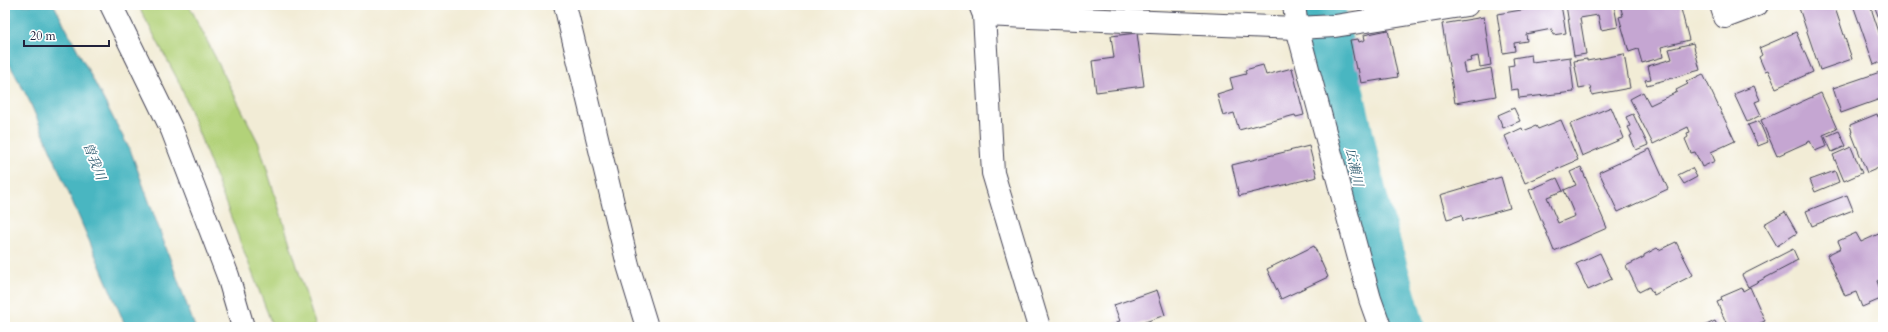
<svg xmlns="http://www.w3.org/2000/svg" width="1888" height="332" font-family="Cardo,'Noto Serif JP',serif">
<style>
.green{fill:#b2d279;stroke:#6a7a5a}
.water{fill:#48b6c1;stroke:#356c7e}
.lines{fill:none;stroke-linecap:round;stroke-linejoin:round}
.river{stroke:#48b6c1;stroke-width:51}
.building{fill:#c5a6d2}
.minor-casing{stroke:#414052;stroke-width:24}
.minor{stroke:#fff;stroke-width:22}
.labels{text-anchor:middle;stroke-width:3.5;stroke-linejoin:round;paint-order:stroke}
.water-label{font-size:13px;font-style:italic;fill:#315d71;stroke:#fff}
</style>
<rect width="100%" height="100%" fill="#fff"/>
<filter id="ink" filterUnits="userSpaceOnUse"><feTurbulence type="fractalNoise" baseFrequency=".025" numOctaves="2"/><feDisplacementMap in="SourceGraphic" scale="8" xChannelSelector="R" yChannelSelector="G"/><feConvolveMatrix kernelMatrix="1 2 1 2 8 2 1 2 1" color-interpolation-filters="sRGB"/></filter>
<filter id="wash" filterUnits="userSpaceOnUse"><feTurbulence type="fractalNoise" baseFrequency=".012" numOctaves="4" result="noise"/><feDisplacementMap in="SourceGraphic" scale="16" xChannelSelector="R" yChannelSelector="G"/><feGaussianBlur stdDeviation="0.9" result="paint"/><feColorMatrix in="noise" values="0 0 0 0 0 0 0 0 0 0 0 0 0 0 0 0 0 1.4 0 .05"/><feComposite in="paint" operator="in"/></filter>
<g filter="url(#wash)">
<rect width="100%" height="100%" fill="#f2ecd6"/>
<polygon class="green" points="138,5 189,5 259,144 316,327 273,327 180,84"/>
<polygon class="water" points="5,5 54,5 131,152 195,327 126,327 29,100 5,56"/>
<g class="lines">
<polyline class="river" points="1319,5 1362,198 1399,327"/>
</g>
<g id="blocks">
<g class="building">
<polygon points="1552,5 1561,5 1566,33 1553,35 1552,29 1526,34 1527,41 1514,43 1515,51 1503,53 1497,14"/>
<polygon points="1566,5 1614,5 1618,27 1601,30 1598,15 1580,18 1586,54 1574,56"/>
<polygon points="1620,5 1680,5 1689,40 1661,47 1663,57 1642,63 1638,49 1629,52 1619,17 1623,16"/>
<polygon points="1798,5 1834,5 1852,59 1820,70"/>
<polygon points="1853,5 1870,5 1880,35 1883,34 1883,61 1874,65"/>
<polygon points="1874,5 1883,5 1883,29"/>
<polygon points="1484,17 1491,65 1480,67 1478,56 1470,58 1471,61 1463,63 1465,73 1491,68 1496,96 1455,103 1442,24"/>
<polygon points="1388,30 1398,77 1361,83 1358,68 1356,69 1350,40 1358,39 1359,42 1365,40 1364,35"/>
<polygon points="1796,32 1813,72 1776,88 1768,70 1765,71 1759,57 1762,55 1759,48"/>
<polygon points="1137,33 1144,86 1096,92 1092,61 1114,58 1111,36"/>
<polygon points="1693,43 1700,70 1647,85 1645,80 1651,79 1648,66 1672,59 1669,49"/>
<polygon points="1624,54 1630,88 1592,95 1590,86 1579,88 1574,61 1587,59 1587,61"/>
<polygon points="1531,55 1532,62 1570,57 1574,92 1519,98 1518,89 1511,90 1508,66 1514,65 1513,58"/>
<polygon points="1263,65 1266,75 1292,68 1304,115 1296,117 1295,115 1239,130 1234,113 1223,116 1217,94 1233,89 1230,78 1246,74 1245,70"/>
<polygon points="1883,71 1883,98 1841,113 1833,88"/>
<polygon points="1703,74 1735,141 1711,152 1715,161 1702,167 1695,152 1691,153 1685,139 1688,137 1687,133 1690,132 1688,127 1653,144 1630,99 1643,92 1650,105 1677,92 1676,90 1688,84 1686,82"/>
<polygon points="1754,86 1760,100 1755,102 1761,115 1747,122 1734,94"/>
<polygon points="1821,93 1837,129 1823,135 1827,146 1815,151 1810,141 1777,156 1761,120"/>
<polygon points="1611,107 1624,138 1582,156 1570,124"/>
<polygon points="1514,108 1520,121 1503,128 1498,115"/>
<polygon points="1633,114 1648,145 1636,150 1630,136 1632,135 1628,127 1630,126 1626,117"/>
<polygon points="1877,114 1878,117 1883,115 1883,166 1867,173 1851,132 1852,132 1850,125"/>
<polygon points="1561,120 1578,160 1525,183 1505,136 1522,128 1523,131 1536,126 1538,129"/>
<polygon points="1759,121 1768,142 1758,146 1748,125"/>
<polygon points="1839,131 1846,146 1832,152 1825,137"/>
<polygon points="1309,146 1317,177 1239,196 1232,165"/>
<polygon points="1851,147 1862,173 1844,181 1833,155"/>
<polygon points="1650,149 1668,189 1618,212 1599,172"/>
<polygon points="1581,167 1607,228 1554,251 1529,190 1557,178 1563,191 1547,197 1558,223 1575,216 1564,190 1576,185 1570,172"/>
<polygon points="1692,168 1697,177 1684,184 1678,175"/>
<polygon points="1835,171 1839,182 1815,192 1810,180"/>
<polygon points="1501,177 1510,208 1463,221 1462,215 1447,219 1440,195"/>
<polygon points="1847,195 1853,210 1812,226 1806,211"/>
<polygon points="1785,212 1797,233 1777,246 1764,224"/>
<polygon points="1883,232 1883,278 1877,281 1883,298 1862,307 1856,292 1845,296 1827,255 1841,248 1838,241 1856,233 1861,242"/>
<polygon points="1676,242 1693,275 1654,295 1649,287 1639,292 1626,266 1644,257 1644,255 1657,248 1659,250"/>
<polygon points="1314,246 1328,277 1281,299 1267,269"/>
<polygon points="1793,249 1798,260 1792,263 1792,264 1748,287 1742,275"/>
<polygon points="1600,253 1612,279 1588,290 1576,264"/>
<polygon points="1750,287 1765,321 1758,324 1759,327 1728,327 1717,302 1722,300 1721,297 1742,288 1743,291"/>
<polygon points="1157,290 1165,315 1131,327 1118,327 1116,322 1120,321 1114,305"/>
<polygon points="1715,321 1718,327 1702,327"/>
</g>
</g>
</g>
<g filter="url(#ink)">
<use href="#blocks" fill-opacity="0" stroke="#414052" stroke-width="1"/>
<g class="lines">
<g class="minor-casing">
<g id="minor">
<polyline points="111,5 172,130 228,276 243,327"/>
<polyline points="565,5 628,265 647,327"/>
<polyline points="980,5 984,15 993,173 1039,327"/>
<polyline points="1294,5 1297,28 1370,299 1380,327"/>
<polyline points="1721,5 1725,17 1757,5"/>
<polyline points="984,15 1297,28 1335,26 1467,5"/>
</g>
</g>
<use href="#minor" class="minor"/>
</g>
</g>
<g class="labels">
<g class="water-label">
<text transform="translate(95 161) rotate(69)" y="5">曽我川</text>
<text transform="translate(1355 167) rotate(77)" y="5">広瀬川</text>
</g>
</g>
<rect width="1888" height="332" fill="none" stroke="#fff" stroke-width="20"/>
<path d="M24 40v6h85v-6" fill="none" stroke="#22223b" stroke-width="2"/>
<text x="30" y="40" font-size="12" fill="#22223b" stroke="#ffffff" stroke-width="3" paint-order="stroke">20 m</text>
</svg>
